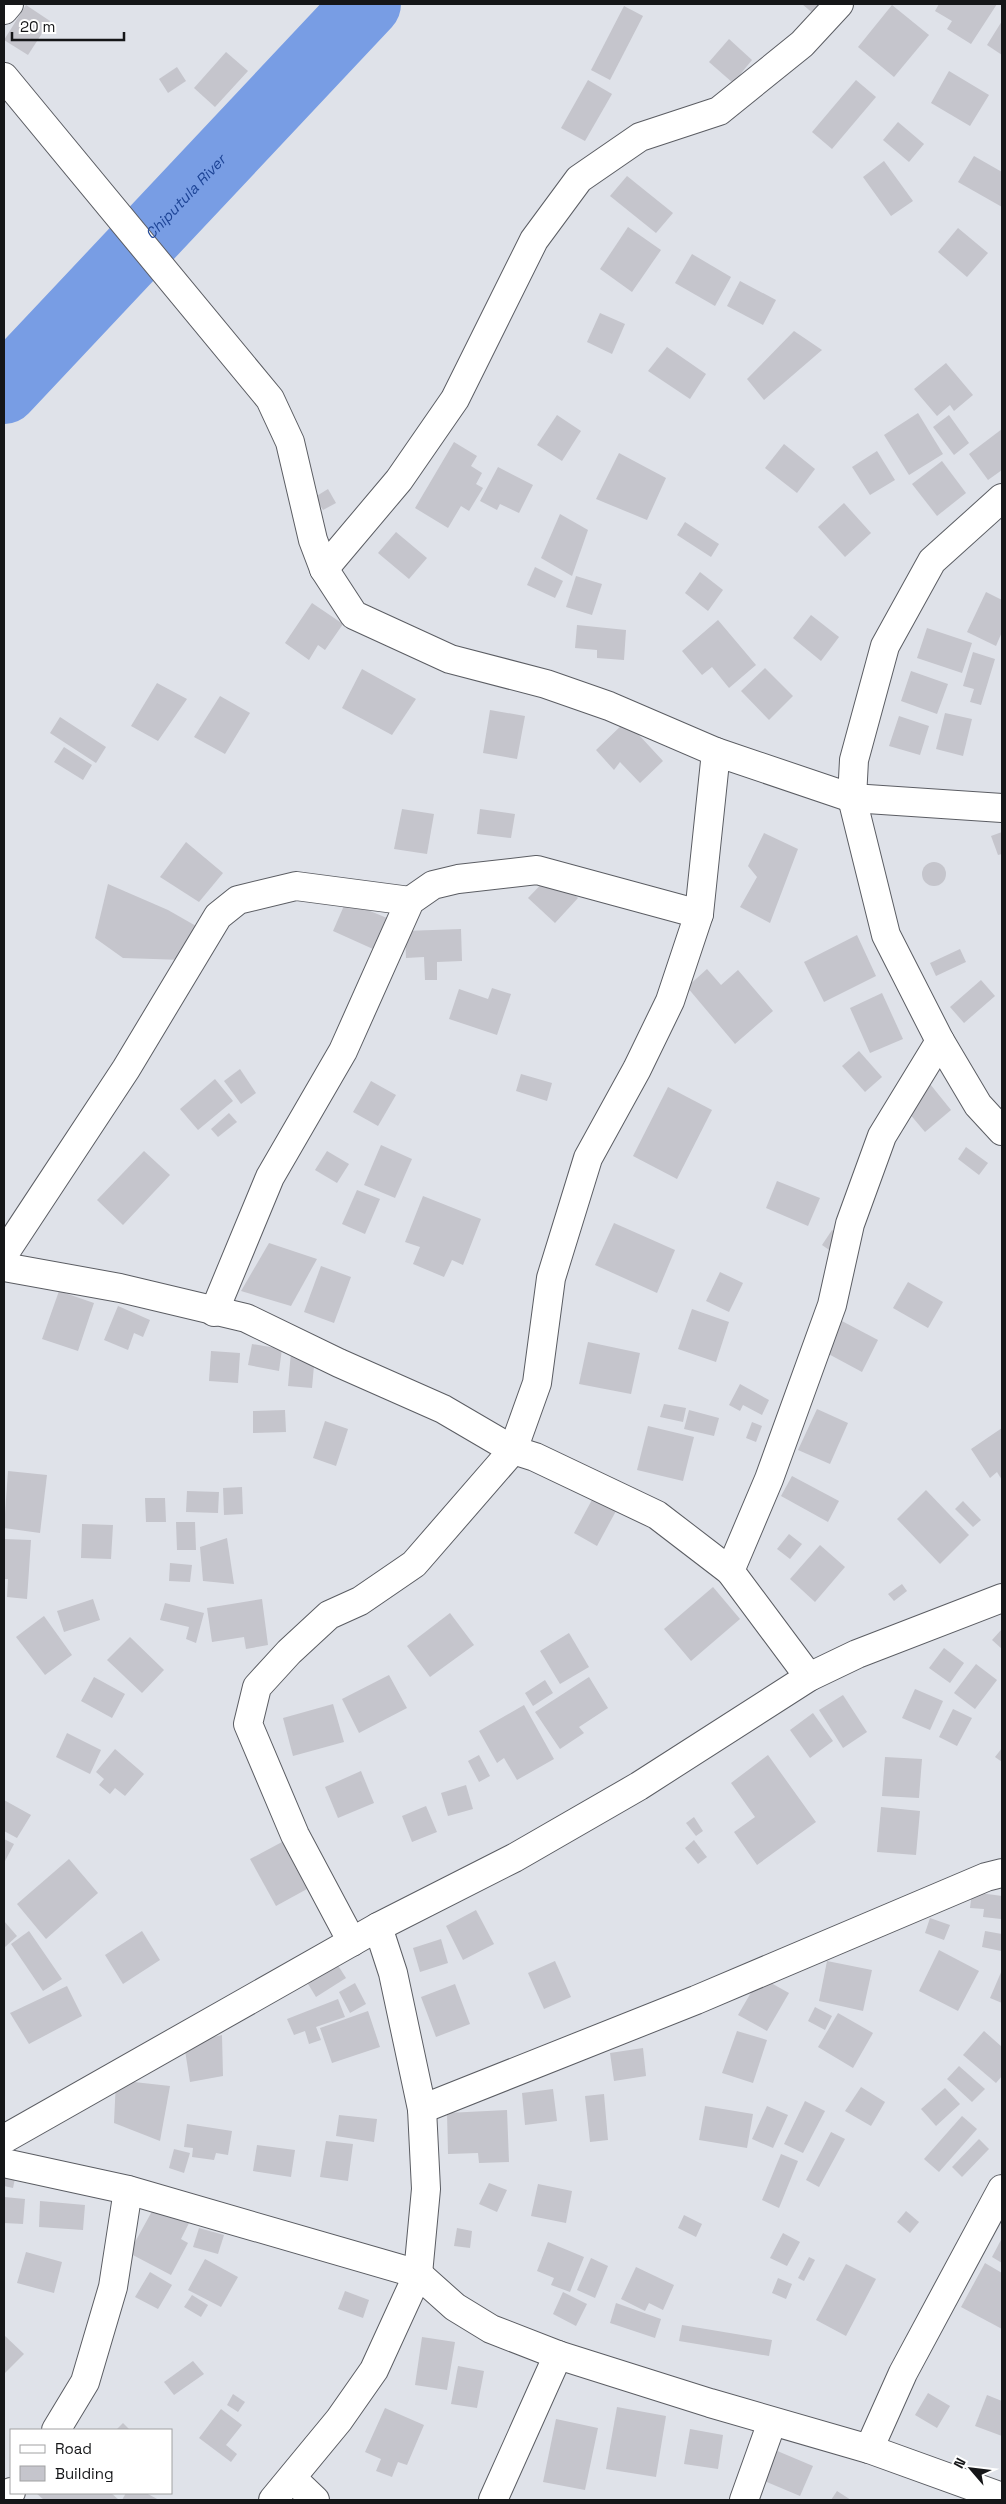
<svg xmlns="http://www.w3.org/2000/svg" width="1006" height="2504" font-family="'Space Grotesk',sans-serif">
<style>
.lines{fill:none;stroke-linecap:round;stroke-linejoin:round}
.river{stroke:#789de4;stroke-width:68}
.building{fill:#c5c5cc}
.street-casing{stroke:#5b5d63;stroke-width:30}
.street{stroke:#fff;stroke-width:28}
.labels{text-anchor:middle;stroke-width:5;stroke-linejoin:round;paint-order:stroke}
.water-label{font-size:15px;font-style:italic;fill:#1d4496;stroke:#fff}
</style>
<rect width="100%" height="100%" fill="#dfe2e9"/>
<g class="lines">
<path class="river" id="s1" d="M4,390L367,4"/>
</g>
<g class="building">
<polygon points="802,4 824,4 815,15"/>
<polygon points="939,4 997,4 971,44 947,29 952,21 935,11"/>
<polygon points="26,5 50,21 28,55 4,40"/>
<polygon points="892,5 929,35 894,77 858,47"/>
<polygon points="624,6 643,16 610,80 591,70"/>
<polygon points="1002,21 1002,55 987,45"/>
<polygon points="729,39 752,60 733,83 709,62"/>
<polygon points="226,52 248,71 215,107 194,88"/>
<polygon points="177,67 186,81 168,93 159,79"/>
<polygon points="949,71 989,95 970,126 931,103"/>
<polygon points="588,80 612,94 585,141 561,128"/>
<polygon points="856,80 876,97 832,149 812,132"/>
<polygon points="898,122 924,144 909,162 883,140"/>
<polygon points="974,156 1002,172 1002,207 958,182"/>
<polygon points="884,161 913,201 891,216 863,177"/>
<polygon points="627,176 673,213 656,233 610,196"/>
<polygon points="628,227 661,250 632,292 600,269"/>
<polygon points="958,228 988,253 967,277 938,252"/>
<polygon points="692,254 731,277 715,306 675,283"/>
<polygon points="740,281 776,300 763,325 727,306"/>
<polygon points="600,313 625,324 612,354 587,342"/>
<polygon points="794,331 822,350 764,400 747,379"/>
<polygon points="667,347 706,374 690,399 648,371"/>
<polygon points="946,363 973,395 954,411 950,405 937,416 914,389"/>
<polygon points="918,413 943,454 909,475 884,435"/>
<polygon points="557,415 581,431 562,461 537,445"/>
<polygon points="949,415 969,443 954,455 933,427"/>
<polygon points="1002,429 1002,470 988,480 969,454"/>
<polygon points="454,442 477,456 471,466 482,473 476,484 483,488 469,511 461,506 448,528 415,508"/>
<polygon points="784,444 815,469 797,493 765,468"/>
<polygon points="877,451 895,480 870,495 852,467"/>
<polygon points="619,453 666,478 647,520 596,499"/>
<polygon points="942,461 966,493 937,516 912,484"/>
<polygon points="498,467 533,485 519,513 500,504 497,510 480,501"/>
<polygon points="328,489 336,503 323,510 315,497"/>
<polygon points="844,503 871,533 845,557 818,527"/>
<polygon points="560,514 588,530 572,576 541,558"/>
<polygon points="685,522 719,544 711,557 677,535"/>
<polygon points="396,532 427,558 409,579 378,553"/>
<polygon points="535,567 563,581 555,598 527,585"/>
<polygon points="700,572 723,590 708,611 685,593"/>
<polygon points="576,576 602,584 592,615 566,607"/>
<polygon points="986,592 1002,600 1002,632 996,646 967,632"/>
<polygon points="312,603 343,624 325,650 318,645 309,660 285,643"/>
<polygon points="811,615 839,637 821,661 793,638"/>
<polygon points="718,620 756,665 729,688 712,667 702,675 682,651"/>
<polygon points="577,625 626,630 624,660 597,658 597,650 575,648"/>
<polygon points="927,628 972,643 962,673 917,658"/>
<polygon points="973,652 995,659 981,705 970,702 974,689 963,686"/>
<polygon points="765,668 793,696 769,720 741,691"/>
<polygon points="362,669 416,699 392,735 342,708"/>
<polygon points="911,671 948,684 937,714 901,701"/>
<polygon points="157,683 187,699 158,741 131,726"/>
<polygon points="220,696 250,713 225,754 194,737"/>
<polygon points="490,710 525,716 517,759 483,753"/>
<polygon points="945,713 972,719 963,756 936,749"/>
<polygon points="899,716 929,726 920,755 889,746"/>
<polygon points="60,717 106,747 96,763 50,733"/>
<polygon points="626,721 663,761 640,783 620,762 614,770 596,750"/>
<polygon points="64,747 92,765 83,780 54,762"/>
<polygon points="402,809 434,814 427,854 394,849"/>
<polygon points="480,809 515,814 511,838 477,834"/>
<polygon points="1002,832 1002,854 998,855 991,836"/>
<polygon points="764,833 798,849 770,923 740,907 757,877 748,866"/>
<polygon points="186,842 223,873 199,902 160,877"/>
<circle cx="934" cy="874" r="12"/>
<polygon points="552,873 578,898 555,923 528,898"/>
<polygon points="108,884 168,910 203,930 184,960 123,958 95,938"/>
<polygon points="346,901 387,918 373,949 333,931"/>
<polygon points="461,929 462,961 437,962 437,980 425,980 424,957 406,958 405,931"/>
<polygon points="857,935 876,976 824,1002 804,962"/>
<polygon points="960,949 966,962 936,976 930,963"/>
<polygon points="707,969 721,985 738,970 773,1011 735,1044 687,987"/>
<polygon points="981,980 995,996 964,1023 950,1007"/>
<polygon points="492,988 511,994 497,1035 449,1019 459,989 488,999"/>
<polygon points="882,993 903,1039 870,1053 850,1008"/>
<polygon points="859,1051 882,1077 865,1092 842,1066"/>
<polygon points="240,1069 256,1093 241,1104 224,1081"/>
<polygon points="521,1074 552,1083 547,1101 516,1091"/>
<polygon points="215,1079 233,1101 198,1130 180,1109"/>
<polygon points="371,1081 396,1095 378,1126 353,1112"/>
<polygon points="930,1084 951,1110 925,1132 903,1106"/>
<polygon points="668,1087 712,1110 677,1179 633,1156"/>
<polygon points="229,1113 237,1122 218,1137 211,1129"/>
<polygon points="381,1145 412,1159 395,1198 364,1185"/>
<polygon points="966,1147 988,1163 979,1175 958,1159"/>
<polygon points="144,1151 170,1175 123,1225 97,1200"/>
<polygon points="327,1151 349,1164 337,1183 315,1170"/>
<polygon points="777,1181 820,1198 808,1226 766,1208"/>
<polygon points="357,1190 380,1199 365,1234 342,1224"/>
<polygon points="423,1196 481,1219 463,1265 452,1260 444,1277 413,1264 420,1247 405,1242"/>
<polygon points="614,1223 675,1250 657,1293 595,1265"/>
<polygon points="832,1230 842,1237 832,1252 822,1245"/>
<polygon points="269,1243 317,1259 291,1306 241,1291"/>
<polygon points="321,1266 351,1277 334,1323 304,1312"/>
<polygon points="720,1272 743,1283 729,1312 706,1301"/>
<polygon points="908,1282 943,1302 928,1328 893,1308"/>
<polygon points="59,1291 94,1303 78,1351 42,1339"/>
<polygon points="118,1306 150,1320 143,1337 134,1333 128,1350 104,1340"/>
<polygon points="692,1309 729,1322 716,1362 678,1349"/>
<polygon points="840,1320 878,1340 862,1372 823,1351"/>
<polygon points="588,1342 640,1353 631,1394 579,1384"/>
<polygon points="252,1344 282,1349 279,1371 248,1365"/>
<polygon points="211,1351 240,1353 238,1383 209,1381"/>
<polygon points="291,1352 315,1354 312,1388 288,1386"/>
<polygon points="740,1384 769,1400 762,1415 743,1405 740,1411 729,1405"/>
<polygon points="664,1404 686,1408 683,1422 660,1417"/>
<polygon points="817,1409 848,1423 830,1464 798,1450"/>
<polygon points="285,1410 286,1432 253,1433 253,1411"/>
<polygon points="689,1410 719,1418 714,1436 684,1429"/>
<polygon points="325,1421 348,1429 336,1466 313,1458"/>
<polygon points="752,1422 762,1426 756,1442 746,1438"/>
<polygon points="648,1426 694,1437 683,1481 637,1470"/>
<polygon points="1002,1428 1002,1480 997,1472 990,1478 971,1449"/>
<polygon points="8,1471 47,1475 40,1533 4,1528"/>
<polygon points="792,1476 839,1501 828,1522 781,1496"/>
<polygon points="242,1487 243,1514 224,1515 223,1488"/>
<polygon points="926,1490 969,1535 940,1564 897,1519"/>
<polygon points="187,1491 219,1492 218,1513 186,1512"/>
<polygon points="145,1498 165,1498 166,1522 146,1522"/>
<polygon points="593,1498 616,1511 597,1546 574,1533"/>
<polygon points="963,1501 981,1520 973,1527 955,1509"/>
<polygon points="176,1522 195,1522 196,1550 177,1550"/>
<polygon points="82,1524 113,1525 111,1559 81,1558"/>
<polygon points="789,1534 802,1544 790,1559 777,1549"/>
<polygon points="227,1538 234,1584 203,1581 200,1547"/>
<polygon points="4,1539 31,1540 27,1599 7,1597 8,1579 4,1579"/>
<polygon points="820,1545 845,1567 815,1602 790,1579"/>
<polygon points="170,1563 192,1565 190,1582 169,1581"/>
<polygon points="902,1584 907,1591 894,1601 888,1594"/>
<polygon points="713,1587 740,1619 691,1661 664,1629"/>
<polygon points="93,1599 100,1620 64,1632 57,1611"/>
<polygon points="262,1599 268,1645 246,1649 244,1637 212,1642 207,1608"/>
<polygon points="165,1603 204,1613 196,1643 186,1639 189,1627 160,1620"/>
<polygon points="450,1613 474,1645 430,1677 407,1646"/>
<polygon points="44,1616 72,1655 45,1675 16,1637"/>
<polygon points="1002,1629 1002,1649 992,1640"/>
<polygon points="569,1633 589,1667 560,1684 540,1651"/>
<polygon points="130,1637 164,1670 142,1693 107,1660"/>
<polygon points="944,1648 964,1663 950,1683 929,1668"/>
<polygon points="976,1664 997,1680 975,1709 954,1693"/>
<polygon points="389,1675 407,1708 359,1733 342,1699"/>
<polygon points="94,1677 125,1694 112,1718 81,1701"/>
<polygon points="589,1677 608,1708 579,1727 584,1733 560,1749 535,1712"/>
<polygon points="545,1680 553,1693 533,1706 525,1693"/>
<polygon points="915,1689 943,1701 930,1730 902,1718"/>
<polygon points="843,1695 867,1732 843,1748 819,1710"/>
<polygon points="333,1704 344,1742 293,1756 283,1718"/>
<polygon points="524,1705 554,1759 517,1780 504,1758 497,1763 479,1731"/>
<polygon points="953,1709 972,1718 957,1746 939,1737"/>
<polygon points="813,1713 833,1741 810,1758 790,1730"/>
<polygon points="67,1733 101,1750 90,1774 56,1757"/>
<polygon points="1002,1748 1002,1762 995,1757"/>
<polygon points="115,1749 144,1774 125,1796 115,1788 110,1794 99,1785 104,1779 96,1772"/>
<polygon points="479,1755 490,1776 479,1782 468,1761"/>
<polygon points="768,1755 816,1822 757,1865 734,1832 755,1817 731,1783"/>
<polygon points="885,1757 922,1759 919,1798 882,1796"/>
<polygon points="361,1771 374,1803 338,1818 325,1787"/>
<polygon points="466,1785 473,1809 448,1816 441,1793"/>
<polygon points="4,1800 31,1815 17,1838 4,1831"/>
<polygon points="426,1806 437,1832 412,1842 402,1816"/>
<polygon points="881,1807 920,1811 916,1855 877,1852"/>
<polygon points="694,1817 703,1831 696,1836 686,1823"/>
<polygon points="4,1839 14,1844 4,1863"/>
<polygon points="694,1840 707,1857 698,1864 685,1848"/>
<polygon points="282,1842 307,1889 276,1906 250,1859"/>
<polygon points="69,1859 98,1893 46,1939 17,1904"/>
<polygon points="972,1892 1002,1896 1001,1919 983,1917 984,1909 970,1908"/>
<polygon points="476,1910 494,1944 463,1960 446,1926"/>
<polygon points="930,1918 950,1925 944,1940 925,1933"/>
<polygon points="4,1921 17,1936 4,1948"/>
<polygon points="29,1931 62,1979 43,1991 11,1944"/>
<polygon points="142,1931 160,1960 123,1984 105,1955"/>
<polygon points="985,1931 1002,1934 1001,1951 982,1947"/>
<polygon points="441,1939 448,1963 420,1972 413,1948"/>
<polygon points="939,1950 979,1971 958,2011 919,1991"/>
<polygon points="332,1956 346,1978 316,1997 302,1974"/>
<polygon points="555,1961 571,1997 544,2009 528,1973"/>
<polygon points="827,1961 872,1970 863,2011 819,2001"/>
<polygon points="1002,1970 1002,2003 990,1998"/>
<polygon points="760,1977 789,1993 767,2031 738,2015"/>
<polygon points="355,1983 366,2004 350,2013 339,1992"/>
<polygon points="455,1984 470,2024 436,2037 421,1997"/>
<polygon points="67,1986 82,2016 29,2044 10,2013"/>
<polygon points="338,1999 345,2017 316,2027 321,2040 309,2044 305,2031 294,2035 287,2019"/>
<polygon points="815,2007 832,2016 825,2030 808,2021"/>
<polygon points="368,2011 380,2047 332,2063 320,2028"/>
<polygon points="838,2013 873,2033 853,2068 818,2047"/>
<polygon points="737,2031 767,2040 753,2083 722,2073"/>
<polygon points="984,2031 1002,2047 1002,2076 996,2083 963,2055"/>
<polygon points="222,2035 223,2076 190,2082 184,2044"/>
<polygon points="643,2048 646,2076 614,2081 610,2053"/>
<polygon points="959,2066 985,2089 972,2102 947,2079"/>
<polygon points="116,2080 170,2086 160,2141 114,2123"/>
<polygon points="861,2087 885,2102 871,2126 845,2111"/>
<polygon points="945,2088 960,2104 936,2126 921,2109"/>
<polygon points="553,2089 557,2121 525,2125 522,2093"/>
<polygon points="604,2094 608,2140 590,2142 585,2096"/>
<polygon points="805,2101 825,2111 803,2153 784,2144"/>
<polygon points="705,2106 753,2114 747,2148 699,2140"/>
<polygon points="767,2106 788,2115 773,2148 752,2139"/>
<polygon points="507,2110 509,2162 479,2163 478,2153 448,2154 447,2113"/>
<polygon points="339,2115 377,2119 374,2142 336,2136"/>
<polygon points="962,2116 977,2129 939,2172 924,2159"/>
<polygon points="187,2124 232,2131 228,2155 216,2153 214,2160 192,2157 193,2148 184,2147"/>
<polygon points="831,2132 845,2139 819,2187 806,2180"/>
<polygon points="979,2139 989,2149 962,2177 952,2167"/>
<polygon points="326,2141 353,2144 348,2181 320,2177"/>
<polygon points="257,2145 295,2150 291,2177 253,2171"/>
<polygon points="174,2149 190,2153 184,2173 169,2168"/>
<polygon points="781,2154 798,2161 779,2208 762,2200"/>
<polygon points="4,2166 17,2169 13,2188 4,2186"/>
<polygon points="489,2183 507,2190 497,2212 479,2204"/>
<polygon points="538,2184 572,2191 566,2223 531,2216"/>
<polygon points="4,2197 25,2199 23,2224 4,2223"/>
<polygon points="40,2201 85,2205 83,2230 39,2227"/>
<polygon points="156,2204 190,2221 181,2239 188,2243 171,2275 129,2253"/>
<polygon points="906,2211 919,2222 910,2233 897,2222"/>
<polygon points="684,2215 702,2224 696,2237 678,2228"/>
<polygon points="199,2228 224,2235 218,2254 193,2247"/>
<polygon points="457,2228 472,2231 470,2248 454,2246"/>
<polygon points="783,2233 800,2242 787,2266 770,2258"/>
<polygon points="1002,2238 1002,2263 992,2257"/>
<polygon points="548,2242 584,2257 570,2292 551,2285 554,2278 537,2271"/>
<polygon points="26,2252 62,2262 54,2293 17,2283"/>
<polygon points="809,2257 815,2260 804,2281 798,2278"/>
<polygon points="591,2258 608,2266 595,2298 577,2290"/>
<polygon points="205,2259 238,2277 221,2307 188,2290"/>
<polygon points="985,2263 1002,2273 1002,2329 961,2307"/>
<polygon points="846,2264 876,2279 846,2336 816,2320"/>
<polygon points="636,2267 674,2285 663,2310 649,2303 645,2311 621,2299"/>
<polygon points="150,2272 172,2285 158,2309 135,2297"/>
<polygon points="778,2278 792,2284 786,2299 772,2293"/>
<polygon points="345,2291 369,2300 363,2318 338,2309"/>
<polygon points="563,2292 587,2304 576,2326 553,2314"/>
<polygon points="192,2295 208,2305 201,2317 184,2307"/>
<polygon points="616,2303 661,2319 655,2338 610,2323"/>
<polygon points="682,2325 772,2340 769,2356 679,2341"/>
<polygon points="4,2335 24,2354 4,2374"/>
<polygon points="422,2337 455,2342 447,2390 415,2385"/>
<polygon points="193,2361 204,2374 174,2395 164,2382"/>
<polygon points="458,2366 484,2371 477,2408 451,2404"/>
<polygon points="928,2393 950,2406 937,2428 915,2415"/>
<polygon points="233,2394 245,2402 238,2412 227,2405"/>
<polygon points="987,2395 1002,2401 1002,2436 975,2426"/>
<polygon points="617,2407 666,2416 656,2477 606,2469"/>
<polygon points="385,2408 424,2425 407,2465 398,2462 392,2477 376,2471 381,2459 365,2452"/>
<polygon points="221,2409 242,2425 226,2445 237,2454 231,2462 199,2438"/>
<polygon points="556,2419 598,2428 585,2490 543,2482"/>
<polygon points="123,2423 130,2430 116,2430"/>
<polygon points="690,2429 723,2435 718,2469 684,2464"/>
<polygon points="775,2450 813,2466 800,2496 762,2480"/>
<polygon points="837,2491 851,2500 831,2500"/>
<polygon points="36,2493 111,2493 119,2500 44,2500"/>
<polygon points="126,2493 146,2493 159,2500 122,2500"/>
</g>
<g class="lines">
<g class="street-casing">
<g id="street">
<polyline points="4,10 9,4"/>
<polyline points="4,77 270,399 290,442 313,540 324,569 354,615 450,659 546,684 609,706 716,752"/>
<polyline points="1002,498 932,561 885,646 854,760 852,798 886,935 940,1041 978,1105 1002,1131"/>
<polyline points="324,569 399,480 455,399 534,240 579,179 640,137 719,111 802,44 839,4"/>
<polyline points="4,1254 126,1069 218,916 238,900 296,886 410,901"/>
<polyline points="4,1267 120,1288 246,1318 339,1363 443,1409 513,1450 535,1457 657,1515 730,1571 809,1677"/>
<polyline points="214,1312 270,1177 343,1051 410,901 433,885 458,879 537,870 699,914"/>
<polyline points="730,1571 769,1479 832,1305 850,1224 882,1136 940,1041"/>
<polyline points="352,1942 295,1835 248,1724 257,1687 289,1652 329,1615 360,1601 414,1564 513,1450 537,1383 551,1278 588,1158 637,1069 670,1001 699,914 716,752 852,798 1002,808"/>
<polyline points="422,2109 696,2000 986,1877 1002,1873"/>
<polyline points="4,2139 378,1927 514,1858 639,1786 809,1677 857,1654 1002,1598"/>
<polyline points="4,2163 128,2190 418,2274 455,2307 491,2329 558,2355 710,2403 869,2449 1002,2497"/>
<polyline points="56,2430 85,2382 113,2287 128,2190"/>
<polyline points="869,2449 903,2373 1002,2189"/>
<polyline points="292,2478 315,2500"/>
<polyline points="4,2500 11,2492"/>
<polyline points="273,2500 339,2420 374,2370 418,2274 426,2189 422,2109 393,1973 378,1927"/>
<polyline points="493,2500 558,2355"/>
<polyline points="744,2500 772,2422"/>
</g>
</g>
<use href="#street" class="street"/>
</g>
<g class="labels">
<g class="water-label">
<text dy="5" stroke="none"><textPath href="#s1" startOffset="265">Chiputula River</textPath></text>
</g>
</g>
<rect width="1006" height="2504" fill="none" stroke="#151618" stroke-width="10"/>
<rect x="10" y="2429" width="162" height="65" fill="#ffffff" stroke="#a1a2a3"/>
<rect x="20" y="2445" width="25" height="8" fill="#ffffff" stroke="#a1a2a3"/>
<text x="55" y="2454" font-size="15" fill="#151618">Road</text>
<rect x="20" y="2466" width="25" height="15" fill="#c5c5cc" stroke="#a1a2a3"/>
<text x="55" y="2479" font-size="15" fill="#151618">Building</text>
<g transform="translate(971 2469) rotate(298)" stroke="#ffffff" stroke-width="4" paint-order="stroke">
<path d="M0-4L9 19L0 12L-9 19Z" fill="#151618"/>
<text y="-8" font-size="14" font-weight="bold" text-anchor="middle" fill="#151618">N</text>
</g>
<path d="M12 32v8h112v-8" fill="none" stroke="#151618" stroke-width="2.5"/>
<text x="20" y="32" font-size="15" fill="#151618" stroke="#ffffff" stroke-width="4" paint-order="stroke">20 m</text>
</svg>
